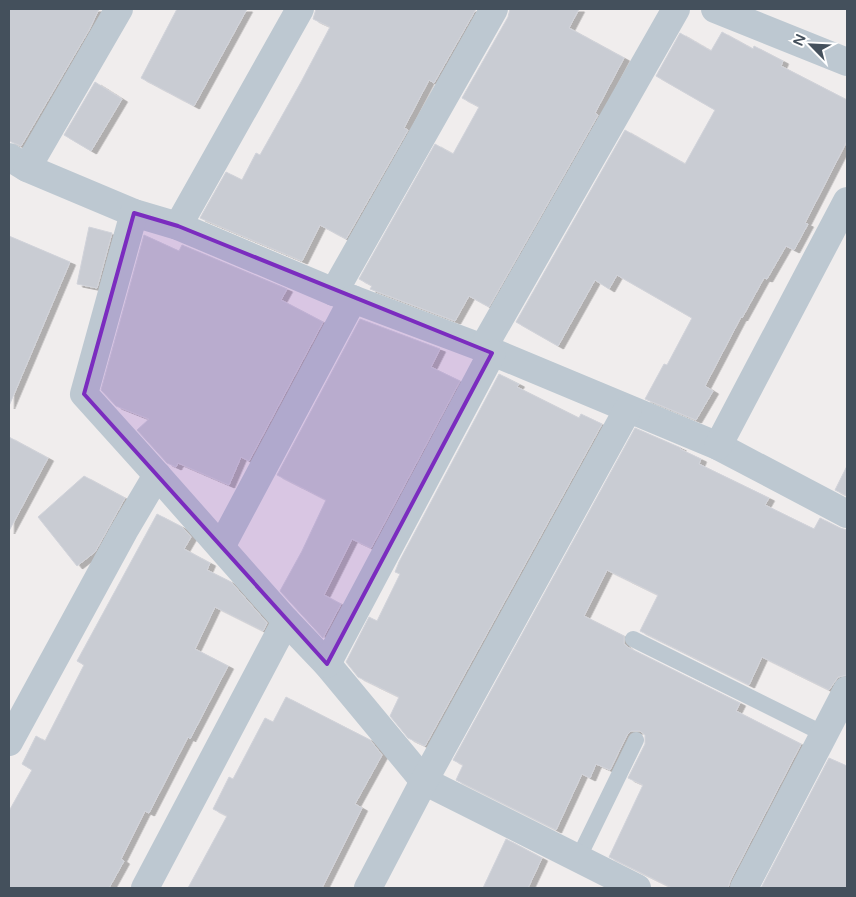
<svg xmlns="http://www.w3.org/2000/svg" width="856" height="897" font-family="'Varela Round',sans-serif">
<style>
.building{fill:#c9ccd3;stroke:#d1d3da;filter:url(#shadow)}
.lines{fill:none;stroke-linecap:round;stroke-linejoin:round}
.lane{stroke:#bdc8d1;stroke-width:16}
.street{stroke:#bdc8d1;stroke-width:28}
.marked{fill:#7b2cbf;fill-opacity:0.2;stroke:#7b2cbf;stroke-width:4;stroke-linejoin:round}
</style>
<defs>
<filter id="shadow"><feDropShadow dx="5.5" dy="3" stdDeviation="0" flood-color="#0004"/></filter>
</defs>
<rect width="100%" height="100%" fill="#f0eded"/>
<g class="building">
<polygon points="9,9 99,9 89,30 21,146 9,141"/>
<polygon points="177,9 247,9 194,106 141,78"/>
<polygon points="316,9 476,9 434,83 429,80 404,128 408,130 346,239 320,225 302,261 200,218 226,172 242,180 256,153 260,155 301,82 330,27 313,19"/>
<polygon points="510,9 579,9 569,28 624,58 595,113 598,115 489,307 469,296 455,321 370,289 372,286 359,279 435,144 453,154 479,107 462,98 508,17"/>
<polygon points="722,32 753,49 754,46 783,61 781,66 847,100 847,141 805,223 808,224 794,250 786,246 767,279 764,278 742,318 741,317 705,386 713,391 696,420 645,399 664,364 667,365 692,318 617,275 609,289 595,280 558,346 516,322 625,130 685,164 715,110 656,76 680,33 711,51"/>
<polygon points="95,82 122,99 91,151 64,135"/>
<polygon points="89,227 112,233 97,288 77,284"/>
<polygon points="144,235 179,251 182,245 287,289 281,300 323,322 249,461 241,457 229,485 178,463 176,467 167,463 137,430 149,419 116,406 101,390"/>
<polygon points="9,236 70,262 9,406"/>
<polygon points="360,319 440,349 431,367 460,381 371,548 352,539 324,595 341,604 323,638 280,591 302,551 326,500 277,475"/>
<polygon points="499,374 519,384 517,387 579,418 581,414 602,424 425,746 408,738 390,716 399,697 358,677 346,662 369,617 377,621 400,574 395,572 399,562"/>
<polygon points="635,428 681,448 680,449 701,459 699,464 769,498 765,505 814,529 820,518 840,528 847,530 847,675 838,677 829,690 762,657 749,685 640,631 658,595 607,570 584,616 624,636 624,644 629,648 740,703 736,711 801,744 730,881 728,888 672,888 609,857 643,785 628,778 645,744 645,735 640,731 631,731 627,735 610,770 596,764 590,778 582,774 556,830 456,780 463,765 453,760"/>
<polygon points="9,437 48,458 9,531"/>
<polygon points="847,466 847,496 835,490"/>
<polygon points="84,476 125,498 95,552 77,566 38,517"/>
<polygon points="157,514 182,527 191,537 184,549 210,563 207,570 231,582 267,623 263,631 215,607 195,649 228,666 190,739 188,737 149,813 145,811 121,859 124,861 109,888 9,888 9,811 32,770 22,764 36,736 45,741 84,665 77,661"/>
<polygon points="286,697 370,740 382,755 355,804 362,808 322,888 188,888 227,816 213,809 229,777 233,779 265,718 273,722"/>
<polygon points="829,758 847,766 847,888 761,888"/>
<polygon points="506,839 542,858 528,888 483,888"/>
</g>
<g class="lines">
<g class="lane">
<polyline points="633,639 824,734"/>
<polyline points="578,859 636,740"/>
</g>
<g class="street">
<polyline points="715,9 847,62"/>
<polyline points="9,157 27,168 134,213 178,226 334,292 483,348 718,446 847,514"/>
<polyline points="27,168 119,9"/>
<polyline points="134,213 84,394 157,475 286,621 327,664 424,781 637,888"/>
<polyline points="178,226 300,9"/>
<polyline points="334,292 494,9"/>
<polyline points="483,348 676,9"/>
<polyline points="718,446 847,201"/>
<polyline points="221,547 353,299"/>
<polyline points="327,664 492,353"/>
<polyline points="9,742 124,531 157,475"/>
<polyline points="145,888 286,621"/>
<polyline points="368,888 424,781 628,409"/>
<polyline points="744,888 847,690"/>
</g>
</g>
<path class="marked" d="M134,213L178,226L492,353L327,664L84,394Z"/>
<rect width="856" height="897" fill="none" stroke="#44505c" stroke-width="20"/>
<g transform="translate(811 45) rotate(294)" stroke="#ffffff" stroke-width="4" paint-order="stroke">
<path d="M0-4L9 19L0 12L-9 19Z" fill="#44505c"/>
<text y="-8" font-size="14" font-weight="bold" text-anchor="middle" fill="#44505c">N</text>
</g>
</svg>
